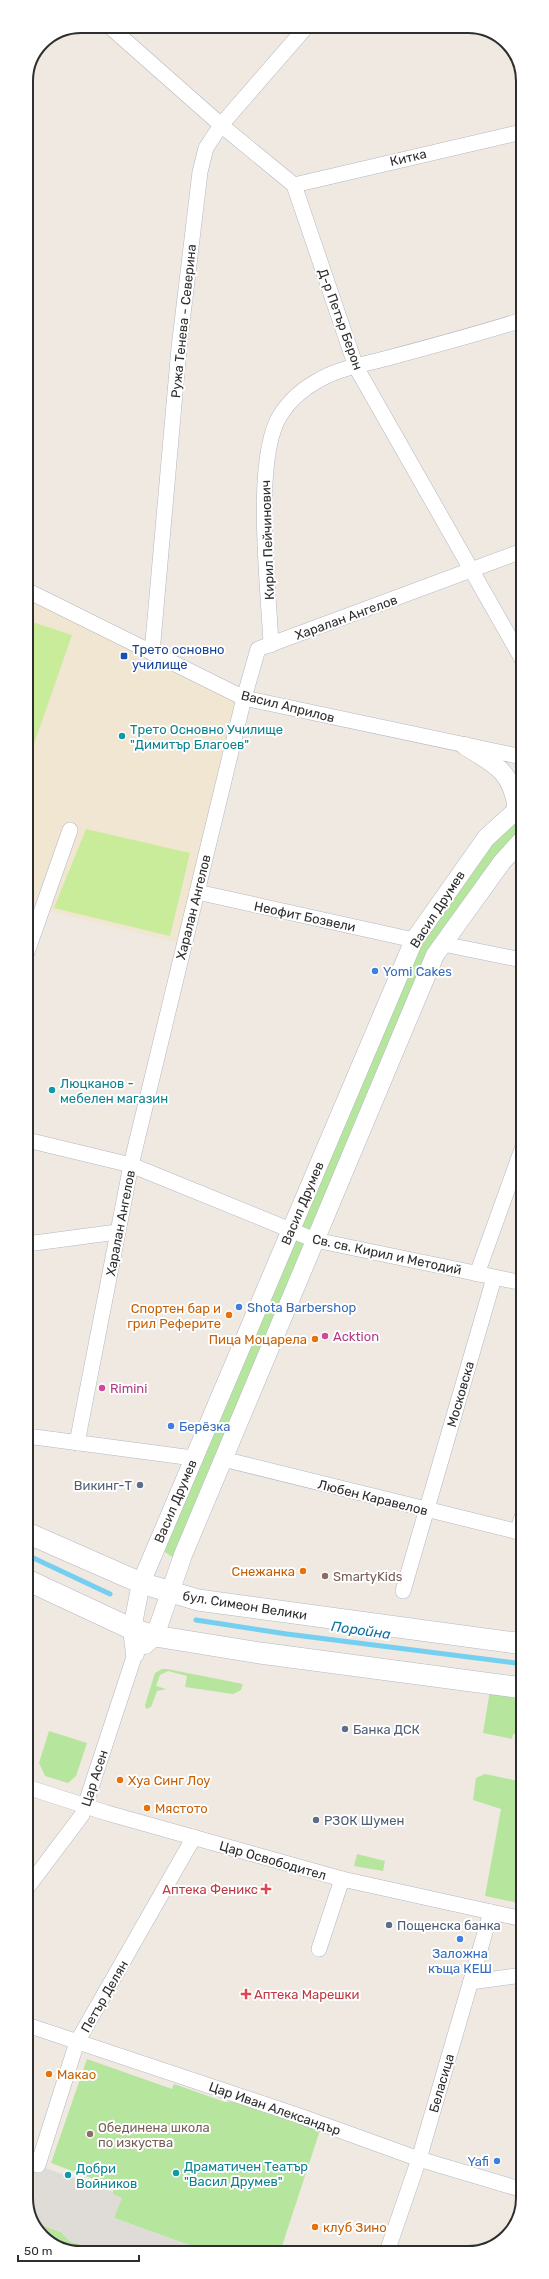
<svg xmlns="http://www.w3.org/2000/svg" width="549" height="2279" font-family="Rubik,sans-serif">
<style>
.education{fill:#f0e6d1}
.green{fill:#b6e59e}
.pitch{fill:#c9ec9a}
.plaza{fill:#dfdcd8}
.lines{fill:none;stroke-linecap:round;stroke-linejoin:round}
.stream{stroke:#75cff0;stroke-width:5}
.minor-casing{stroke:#b4b7c1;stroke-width:16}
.tertiary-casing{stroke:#b4b7c1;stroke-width:19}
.secondary-casing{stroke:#b4b7c1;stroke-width:22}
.minor{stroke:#fff;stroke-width:15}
.tertiary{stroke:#fff;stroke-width:18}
.secondary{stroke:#fff;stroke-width:21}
.transit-dot{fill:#1a4fb4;stroke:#fff;stroke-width:1.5}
.culture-dot{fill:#0f9aa8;stroke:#fff;stroke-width:1.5}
.shop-dot{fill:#3f7fe0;stroke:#fff;stroke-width:1.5}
.food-dot{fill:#e8710a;stroke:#fff;stroke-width:1.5}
.hotel-dot{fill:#d1479c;stroke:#fff;stroke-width:1.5}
.service-dot{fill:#5c6f8a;stroke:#fff;stroke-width:1.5}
.education-dot{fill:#8d6e63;stroke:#fff;stroke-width:1.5}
.health-dot{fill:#e0444e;stroke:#fff;stroke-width:1.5}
.labels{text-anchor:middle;stroke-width:4;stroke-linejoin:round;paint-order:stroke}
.street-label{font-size:13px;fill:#2e2e2e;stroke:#fff}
.transit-label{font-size:13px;fill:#164399;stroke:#fff;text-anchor:start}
.culture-label{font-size:13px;fill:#0d838f;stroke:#fff;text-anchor:start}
.shop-label{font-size:13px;fill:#366cbe;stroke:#fff;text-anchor:start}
.food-label{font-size:13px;fill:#c56008;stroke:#fff;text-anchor:start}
.hotel-label{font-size:13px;fill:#b23c85;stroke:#fff;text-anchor:start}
.service-label{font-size:13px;fill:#4e5e75;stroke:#fff;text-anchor:start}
.education-label{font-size:13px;fill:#785e54;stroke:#fff;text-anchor:start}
.health-label{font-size:13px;fill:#be3a42;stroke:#fff;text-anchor:end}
.water-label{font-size:14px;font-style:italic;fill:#0d6fa3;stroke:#fff}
.rim{fill:none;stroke:#2e2e2e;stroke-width:2}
</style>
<rect width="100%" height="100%" fill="#efe9e1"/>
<polygon class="education" points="26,589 244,698 184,944 43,910 26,955"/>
<g class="green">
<polygon points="522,808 522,840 443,944 175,1559 156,1546 414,940"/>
<polygon points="162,1669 167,1669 243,1684 241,1690 233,1694 185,1687 187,1676 168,1671 160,1675 156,1686 166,1689 157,1691 151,1707 146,1709 145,1705 155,1673"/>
<polygon points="491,1684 523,1688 523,1737 513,1734 512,1739 483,1733"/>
<polygon points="49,1731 87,1743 76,1776 68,1783 45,1776 39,1763"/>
<polygon points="485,1774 523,1782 523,1904 485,1896 501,1809 473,1800 476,1778"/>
<polygon points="357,1854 385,1861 383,1871 354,1866"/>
<polygon points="87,2059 172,2089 174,2084 225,2102 253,2100 322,2124 280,2252 211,2253 114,2218 121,2198 112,2194 115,2187 51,2163"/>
<polygon points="36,2223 61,2232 70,2241 98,2251 77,2253 45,2239"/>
</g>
<g class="pitch">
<polygon points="26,620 72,635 26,767"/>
<polygon points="86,829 190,853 170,936 54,908"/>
</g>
<polygon class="plaza" points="34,2164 113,2192 113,2194 122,2198 114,2218 211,2253 98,2253 98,2251 69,2241 61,2232 36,2223 27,2208 27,2184"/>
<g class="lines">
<g class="stream">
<polyline points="27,1555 110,1594"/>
<polyline points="196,1620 287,1634 523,1664"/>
</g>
<g class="minor-casing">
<g id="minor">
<polyline points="109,26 221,125 294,185 356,367 522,659"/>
<polyline points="294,185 522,132"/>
<polyline points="26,590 244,698 522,757"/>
<path d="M271,645C269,591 252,457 281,414C290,400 304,388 319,380C339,368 366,364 388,358C433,346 478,334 522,320"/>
<polyline points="152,653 179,348 200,172 206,148 221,125 307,26"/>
<polyline points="197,892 414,940"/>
<polyline points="443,944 522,960"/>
<polyline points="26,955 70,830"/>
<polyline points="27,1140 131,1165 315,1240 523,1283"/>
<polyline points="27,1244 117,1232"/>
<polyline points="477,1274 522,1149"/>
<polyline points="27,1436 193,1458"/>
<polyline points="77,1443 131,1165 244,698 258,649 522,551"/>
<polyline points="223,1459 523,1533"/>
<polyline points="517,1532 523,1514"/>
<polyline points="403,1591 494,1278"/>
<polyline points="27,1787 107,1813 342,1879 523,1919"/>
<polyline points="27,1888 82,1815 135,1654"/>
<polyline points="319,1949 342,1879"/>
<polyline points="471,1982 523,1975"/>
<polyline points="27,2025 297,2115 419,2159 523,2190"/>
<polyline points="38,2165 77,2042 194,1837"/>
<polyline points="387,2252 419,2159 491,1912"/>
</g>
</g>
<g class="tertiary-casing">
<g id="tertiary">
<path d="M465,746C496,765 512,771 517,810"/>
<polyline points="145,1645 155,1636 183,1555 435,955 502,862 522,840"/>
<polyline points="135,1654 132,1629 141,1583 414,940 486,838 522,805"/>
</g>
</g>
<g class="secondary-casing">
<g id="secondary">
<polyline points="27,1533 141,1583 198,1600 523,1644"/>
<polyline points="27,1580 132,1629 155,1636 260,1653 523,1688"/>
</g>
</g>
<use href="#minor" class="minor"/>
<use href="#tertiary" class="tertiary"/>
<use href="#secondary" class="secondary"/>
</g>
<rect class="transit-dot" x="120" y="652" width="8" height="8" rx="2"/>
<g class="culture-dot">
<circle cx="122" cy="736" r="4"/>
<circle cx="52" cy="1090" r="4"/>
<circle cx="176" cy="2173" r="4"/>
<circle cx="68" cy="2175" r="4"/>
</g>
<g class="shop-dot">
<circle cx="375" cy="971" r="4"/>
<circle cx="239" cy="1307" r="4"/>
<circle cx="171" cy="1426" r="4"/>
<circle cx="460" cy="1939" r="4"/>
<circle cx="497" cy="2161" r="4"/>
</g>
<g class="food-dot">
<circle cx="229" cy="1315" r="4"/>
<circle cx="315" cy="1339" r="4"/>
<circle cx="303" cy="1571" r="4"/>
<circle cx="120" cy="1780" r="4"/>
<circle cx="147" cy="1808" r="4"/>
<circle cx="49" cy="2074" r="4"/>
<circle cx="315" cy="2227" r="4"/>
</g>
<g class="hotel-dot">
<circle cx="325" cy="1336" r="4"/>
<circle cx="102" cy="1388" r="4"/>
</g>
<g class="service-dot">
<circle cx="140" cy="1485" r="4"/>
<circle cx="345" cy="1729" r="4"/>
<circle cx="316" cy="1820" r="4"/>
<circle cx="389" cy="1925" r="4"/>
</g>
<g class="education-dot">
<circle cx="325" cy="1576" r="4"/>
<circle cx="90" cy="2134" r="4"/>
</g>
<g class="health-dot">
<path d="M264 1883h4v4h4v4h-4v4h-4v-4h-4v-4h4z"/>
<path d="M244 1988h4v4h4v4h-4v4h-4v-4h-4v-4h4z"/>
</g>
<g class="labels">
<g class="street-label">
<text transform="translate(408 157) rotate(-13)" y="5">Китка</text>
<text transform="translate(341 319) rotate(70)" y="5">Д-р Петър Берон</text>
<text transform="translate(183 321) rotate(-84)" y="5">Ружа Тенева - Северина</text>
<text transform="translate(267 540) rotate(-92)" y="5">Кирил Пейчинович</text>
<text transform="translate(346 617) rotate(-20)" y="5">Харалан Ангелов</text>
<text transform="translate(288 706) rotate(14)" y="5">Васил Априлов</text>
<text transform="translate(193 907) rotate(-76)" y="5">Харалан Ангелов</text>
<text transform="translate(437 909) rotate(-57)" y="5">Васил Друмев</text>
<text transform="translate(305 916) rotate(12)" y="5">Неофит Бозвели</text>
<text transform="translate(302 1203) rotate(-67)" y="5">Васил Друмев</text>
<text transform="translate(120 1223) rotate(-79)" y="5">Харалан Ангелов</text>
<text transform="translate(387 1254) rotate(12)" y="5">Св. св. Кирил и Методий</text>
<text transform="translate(460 1394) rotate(-74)" y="5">Московска</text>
<text transform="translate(373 1497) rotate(14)" y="5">Любен Каравелов</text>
<text transform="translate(175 1501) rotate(-67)" y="5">Васил Друмев</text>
<text transform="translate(245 1605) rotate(9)" y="5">бул. Симеон Велики</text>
<text transform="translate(94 1778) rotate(-72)" y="5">Цар Асен</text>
<text transform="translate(273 1860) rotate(16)" y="5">Цар Освободител</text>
<text transform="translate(104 1996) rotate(-60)" y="5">Петър Делян</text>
<text transform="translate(441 2083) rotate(-74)" y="5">Беласица</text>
<text transform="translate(275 2108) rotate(19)" y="5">Цар Иван Александър</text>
</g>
<g class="transit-label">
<text x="132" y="654">Трето основно<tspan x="132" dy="15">училище</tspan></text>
</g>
<g class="culture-label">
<text x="130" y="734">Трето Основно Училище<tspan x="130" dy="15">"Димитър Благоев"</tspan></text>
<text x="60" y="1088">Люцканов -<tspan x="60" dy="15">мебелен магазин</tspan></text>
<text x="184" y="2171">Драматичен Театър<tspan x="184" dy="15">"Васил Друмев"</tspan></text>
<text x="76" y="2173">Добри<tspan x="76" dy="15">Войников</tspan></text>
</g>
<g class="shop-label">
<text x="383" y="976">Yomi Cakes</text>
<text x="247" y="1312">Shota Barbershop</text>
<text x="179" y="1431">Берёзка</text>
<text x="460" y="1958" text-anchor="middle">Заложна<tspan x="460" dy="15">къща КЕШ</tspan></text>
<text x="489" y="2166" text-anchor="end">Yafi</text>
</g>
<g class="food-label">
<text x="221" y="1313" text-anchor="end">Спортен бар и<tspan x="221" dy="15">грил Реферите</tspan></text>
<text x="307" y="1344" text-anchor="end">Пица Моцарела</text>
<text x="295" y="1576" text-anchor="end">Снежанка</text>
<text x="128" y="1785">Хуа Синг Лоу</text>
<text x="155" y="1813">Мястото</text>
<text x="57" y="2079">Макао</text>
<text x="323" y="2232">клуб Зино</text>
</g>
<g class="hotel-label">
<text x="333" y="1341">Acktion</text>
<text x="110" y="1393">Rimini</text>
</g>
<g class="service-label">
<text x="132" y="1490" text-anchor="end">Викинг-Т</text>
<text x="353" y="1734">Банка ДСК</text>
<text x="324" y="1825">РЗОК Шумен</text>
<text x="397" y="1930">Пощенска банка</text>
</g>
<g class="education-label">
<text x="333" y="1581">SmartyKids</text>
<text x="98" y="2132">Обединена школа<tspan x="98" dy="15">по изкуства</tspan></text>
</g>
<g class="health-label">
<text x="258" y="1894">Аптека Феникс</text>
<text x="254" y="1999" text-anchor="start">Аптека Марешки</text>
</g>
<g class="water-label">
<text transform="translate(361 1630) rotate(8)" y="5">Поройна</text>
</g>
</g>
<path d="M0 0H549V2279H0ZM81 33H468A48 48 0 0 1 516 81V2198A48 48 0 0 1 468 2246H81A48 48 0 0 1 33 2198V81A48 48 0 0 1 81 33Z" fill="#fff" fill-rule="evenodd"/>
<path class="rim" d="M81 33H468A48 48 0 0 1 516 81V2198A48 48 0 0 1 468 2246H81A48 48 0 0 1 33 2198V81A48 48 0 0 1 81 33Z"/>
<path d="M18 2255v6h121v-6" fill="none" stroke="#2e2e2e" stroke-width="2"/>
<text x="24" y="2255" font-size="12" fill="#2e2e2e" stroke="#ffffff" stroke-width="3" paint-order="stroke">50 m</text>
</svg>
